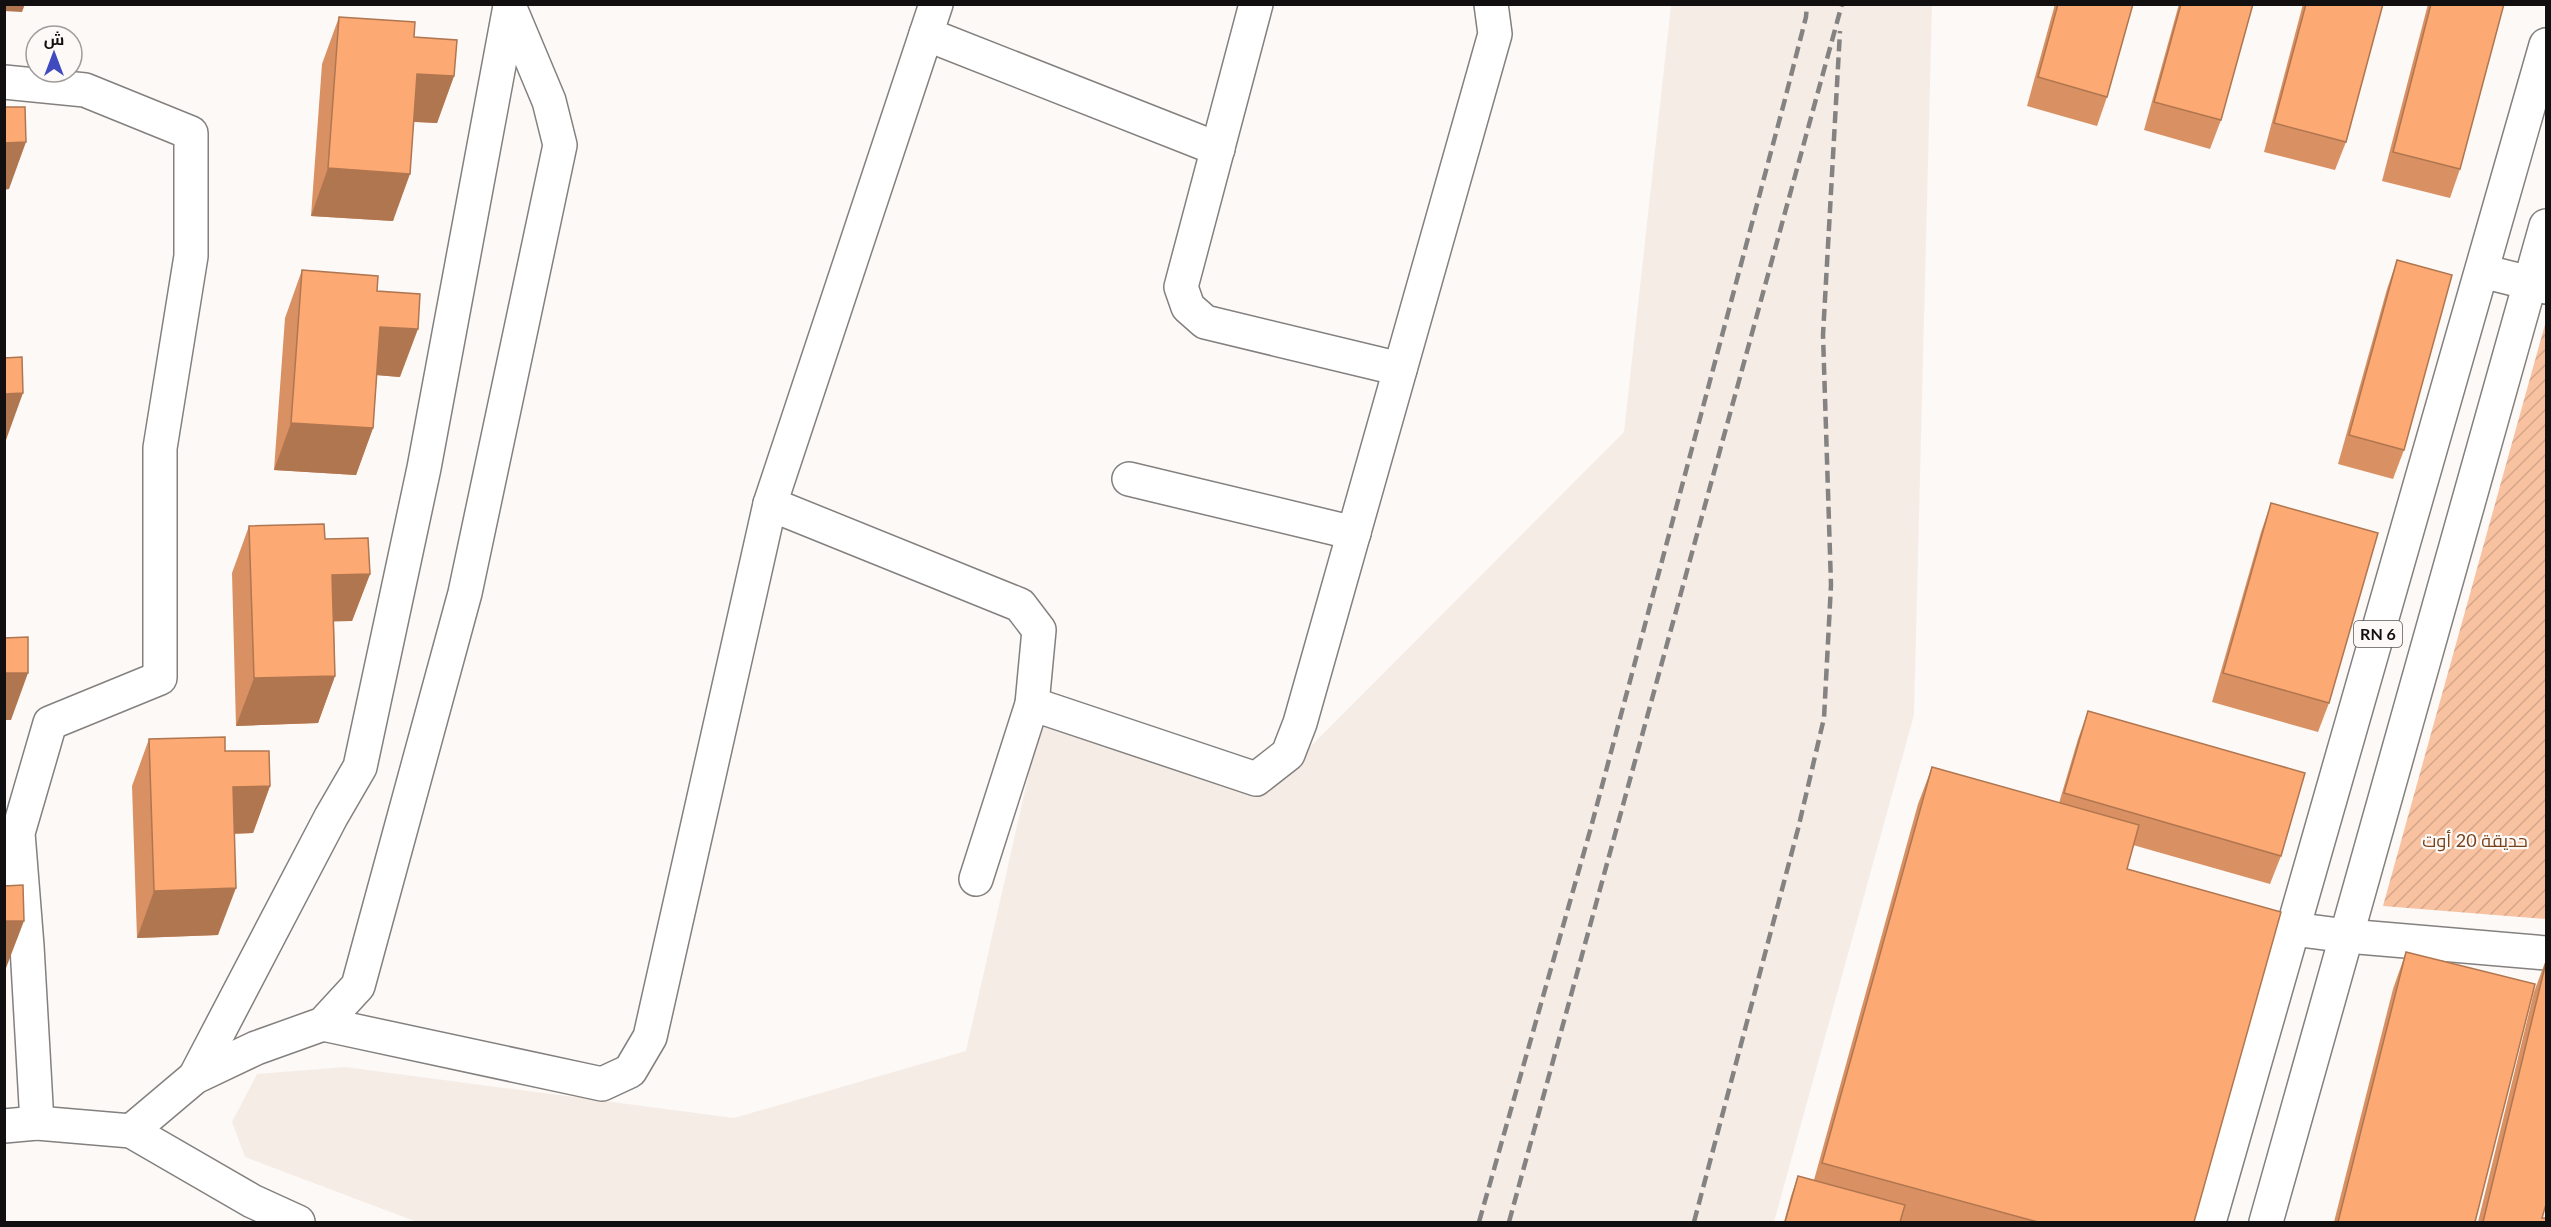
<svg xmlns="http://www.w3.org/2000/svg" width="2551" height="1227" font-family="Lato,Cairo,sans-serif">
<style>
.built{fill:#f6ece6}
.garden{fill:url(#garden-furrows)}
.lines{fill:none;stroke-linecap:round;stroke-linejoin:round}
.minor-casing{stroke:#83807f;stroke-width:36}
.major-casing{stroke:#83807f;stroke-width:36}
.minor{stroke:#fff;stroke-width:33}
.major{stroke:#fff;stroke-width:33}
.rail{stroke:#858282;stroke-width:4.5;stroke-dasharray:12 6;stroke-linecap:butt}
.wall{fill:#d99163}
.shaded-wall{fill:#b07650}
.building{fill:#fca973;stroke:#b07650;stroke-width:1.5}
.labels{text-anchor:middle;stroke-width:4.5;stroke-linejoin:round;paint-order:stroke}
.shield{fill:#fcf9f7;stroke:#585555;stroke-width:1.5}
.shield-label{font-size:16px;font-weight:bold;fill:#110f0f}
.park-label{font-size:18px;fill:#79431c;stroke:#fcf9f7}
</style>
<defs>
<pattern id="garden-furrows" width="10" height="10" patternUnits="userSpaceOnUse" patternTransform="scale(1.5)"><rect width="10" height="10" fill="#f8c1a0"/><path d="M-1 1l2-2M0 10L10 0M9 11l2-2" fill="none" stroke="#d4a589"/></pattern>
</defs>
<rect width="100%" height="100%" fill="#fcf9f7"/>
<polygon class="built" points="1671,5 1932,5 1914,715 1774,1222 417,1222 245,1157 232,1122 257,1074 345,1067 734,1118 966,1051 1041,720 1285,772 1624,432"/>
<polygon class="garden" points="2546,321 2546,919 2383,906"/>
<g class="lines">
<g class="minor-casing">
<g id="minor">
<polyline points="1256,4 1181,287 1188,307 1205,322 1400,369"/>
<polyline points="926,34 1218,149"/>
<polyline points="4,82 85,90 191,133 191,256 160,448 160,678 50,723 18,833 27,946 37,1123"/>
<polyline points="2482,271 2546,287"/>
<polyline points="1129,479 1354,533"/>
<polyline points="770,504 1020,605 1039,630 1032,704 976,879"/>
<polyline points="1032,704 1256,779 1288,754 1300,723 1495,34 1491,4"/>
<polyline points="2293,929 2347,936 2546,953"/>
<polyline points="323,1024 602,1084 630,1071 650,1037 770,504 936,4"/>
<polyline points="195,1077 331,817 360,767 424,468 510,6"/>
<polyline points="4,1126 37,1123 131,1131 252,1201 298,1222"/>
<polyline points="131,1131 195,1077 256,1048 323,1024 358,986 465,593 560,145 549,101 510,8"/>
</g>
</g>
<g class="major-casing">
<g id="major">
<polyline points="2209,1222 2546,45"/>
<polyline points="2266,1222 2546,226"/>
</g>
</g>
<use href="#minor" class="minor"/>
<use href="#major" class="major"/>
<g class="rail">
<polyline points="1479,1222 1590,831 1784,103 1806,17 1807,4"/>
<polyline points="1509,1222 1842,4"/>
<polyline points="1694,1222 1798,829 1824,718 1831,585 1823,335 1840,31"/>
</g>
</g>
<g class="wall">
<polygon points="2055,4 2133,4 2107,97 2097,126 2027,106"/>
<polygon points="2179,4 2253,4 2221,120 2210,149 2144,130"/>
<polygon points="2303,4 2383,4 2346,142 2335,170 2264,152"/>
<polygon points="2428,4 2504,4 2460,169 2450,198 2382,181"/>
<polygon points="339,17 414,37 454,76 437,123 414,122 393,221 311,216 322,64"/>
<polygon points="2397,260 2404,450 2393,479 2338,464 2387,289"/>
<polygon points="302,270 377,291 400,377 377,375 373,428 356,475 274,470 285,318"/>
<polygon points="2271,503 2329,703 2318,732 2212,702 2261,532"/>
<polygon points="249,526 370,574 352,621 334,621 335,676 318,723 236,726 232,573"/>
<polygon points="2088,711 2281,856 2270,884 2133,845 2127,869 2194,1222 1784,1222 1791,1196 1798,1176 1814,1180 1918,804 1932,767 2059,803 2078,739"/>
<polygon points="149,739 225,751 270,786 253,833 234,834 218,935 137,938 132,786"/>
<polygon points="2406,952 2475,1222 2334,1222 2393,989"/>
<polygon points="2547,957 2542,1218 2547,1222 2478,1222 2534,992"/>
</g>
<g class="shaded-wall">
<polygon points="4,4 25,4 22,12 4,11"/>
<polygon points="417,74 454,76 437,123 400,121"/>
<polygon points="26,142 9,189 4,190 4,143"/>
<polygon points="328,168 410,174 393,221 311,216"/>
<polygon points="380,327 418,329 400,377 363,374"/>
<polygon points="23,393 6,440 4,440 4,394"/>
<polygon points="291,423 373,428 356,475 274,470"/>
<polygon points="370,574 352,621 315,622 332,575"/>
<polygon points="4,673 28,673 11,720 4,720"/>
<polygon points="335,676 318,723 236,726 254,678"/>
<polygon points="270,786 253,833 215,834 233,787"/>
<polygon points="236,888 218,935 137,938 154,891"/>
<polygon points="4,921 24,921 6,968 4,968"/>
</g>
<g class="building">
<polygon points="2058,4 2133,4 2107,97 2038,77"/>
<polygon points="2181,4 2253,4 2221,120 2154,102"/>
<polygon points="2306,4 2383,4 2346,142 2274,123"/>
<polygon points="2431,4 2504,4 2460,169 2393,152"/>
<polygon points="339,17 415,22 414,37 457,40 454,76 417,74 410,174 328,168"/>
<polygon points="4,107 25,107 26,142 4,143"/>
<polygon points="2397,260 2452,275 2404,450 2349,435"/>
<polygon points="302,270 378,276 377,291 420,294 418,329 380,327 373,428 291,423"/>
<polygon points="22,357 23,393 4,394 4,358"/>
<polygon points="2271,503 2378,533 2329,703 2223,673"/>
<polygon points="324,524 325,539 368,538 370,574 332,575 335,676 254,678 249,526"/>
<polygon points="28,637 28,673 4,673 4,638"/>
<polygon points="2088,711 2305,773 2281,856 2064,793"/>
<polygon points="225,737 225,751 269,751 270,786 233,787 236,888 154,891 149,739"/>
<polygon points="1932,767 2139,825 2127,869 2281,912 2194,1222 2038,1222 1822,1163"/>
<polygon points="23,885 24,921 4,921 4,886"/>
<polygon points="2406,952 2535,984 2475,1222 2338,1222"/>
<polygon points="2547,958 2547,1201 2542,1218 2547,1218 2547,1222 2483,1222"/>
<polygon points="1798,1176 1905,1205 1900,1222 1785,1222"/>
</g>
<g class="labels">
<rect class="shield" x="2354" y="621" width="48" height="26" rx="4.5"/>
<g class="shield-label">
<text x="2378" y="640">RN 6</text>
</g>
<g class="park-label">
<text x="2475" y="847">حديقة 20 أوت</text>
</g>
</g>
<rect width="2551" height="1227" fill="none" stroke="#110f0f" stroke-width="12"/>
<g transform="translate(54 54)"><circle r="28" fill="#fcf9f7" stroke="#9e9b9a" stroke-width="1.5"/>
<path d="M0-4.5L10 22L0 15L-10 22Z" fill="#3f4abe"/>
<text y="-9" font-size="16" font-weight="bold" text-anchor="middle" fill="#110f0f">ش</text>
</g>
</svg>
